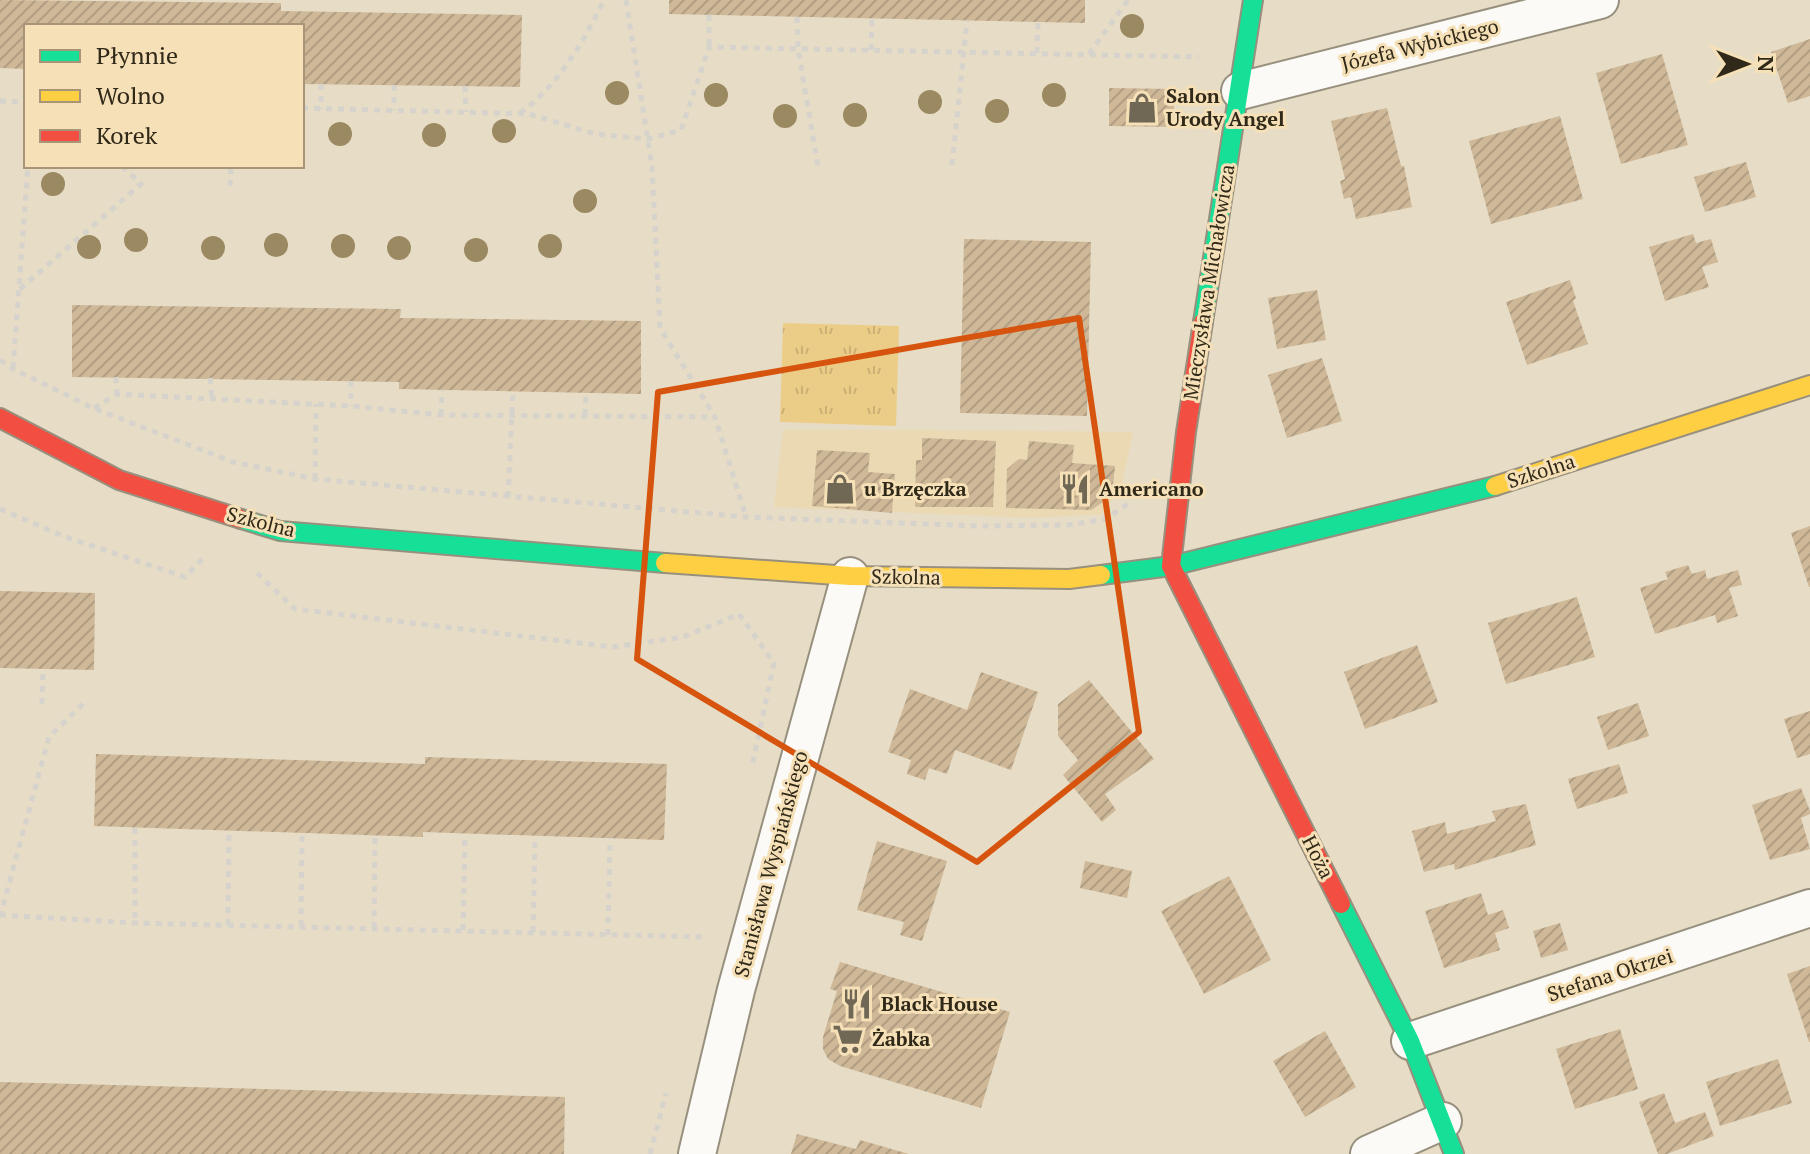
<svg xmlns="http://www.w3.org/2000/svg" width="1810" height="1154" font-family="'PT Serif',serif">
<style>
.built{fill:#ead9b3}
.park{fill:url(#park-tufts)}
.building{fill:url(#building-hatch)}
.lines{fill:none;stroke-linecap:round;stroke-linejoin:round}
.street-casing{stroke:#98907e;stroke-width:40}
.fast-casing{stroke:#98907e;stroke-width:22}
.slow-casing{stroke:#98907e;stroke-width:22}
.jam-casing{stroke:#98907e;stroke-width:22}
.path{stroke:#d6d3cc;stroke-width:5;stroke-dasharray:6 6;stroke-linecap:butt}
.street{stroke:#fbfaf6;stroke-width:36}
.fast{stroke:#16e098;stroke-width:18}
.slow{stroke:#ffcf43;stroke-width:18}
.jam{stroke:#f24e42;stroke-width:18}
.tree{fill:#9a8961}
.marked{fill:none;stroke:#d6540d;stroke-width:6;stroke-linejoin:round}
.labels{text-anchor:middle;stroke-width:6;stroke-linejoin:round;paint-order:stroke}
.street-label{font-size:20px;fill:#302818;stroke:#f5e0b7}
.poi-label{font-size:20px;font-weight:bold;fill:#302818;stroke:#f5e0b7;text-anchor:start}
</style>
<defs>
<pattern id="park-tufts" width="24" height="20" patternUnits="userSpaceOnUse" patternTransform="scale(2)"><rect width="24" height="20" fill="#eccd88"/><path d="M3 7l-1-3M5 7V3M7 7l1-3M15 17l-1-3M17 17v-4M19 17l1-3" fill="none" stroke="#cbb075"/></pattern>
<pattern id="building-hatch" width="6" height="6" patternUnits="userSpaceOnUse" patternTransform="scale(2)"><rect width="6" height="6" fill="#ceb898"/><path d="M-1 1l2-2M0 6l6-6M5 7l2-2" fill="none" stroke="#b19e82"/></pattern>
</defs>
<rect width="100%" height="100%" fill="#e7dcc5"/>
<polygon class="built" points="783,430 932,430 1133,432 1121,488 1102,514 1033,518 774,507"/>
<polygon class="park" points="783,323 899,326 896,426 780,422"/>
<g class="building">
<polygon points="0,0 281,3 281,11 522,15 520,87 302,84 302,26 26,26 26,69 0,68"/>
<polygon points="669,0 1085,0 1085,23 669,14"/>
<polygon points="1810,39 1810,96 1788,103 1771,52"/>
<polygon points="1662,54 1688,145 1621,164 1596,73"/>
<polygon points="1109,88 1174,89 1174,127 1109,126"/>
<polygon points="1387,108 1401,166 1404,166 1412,207 1356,219 1351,197 1344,199 1340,181 1345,179 1331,121"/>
<polygon points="1560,116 1583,199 1491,224 1469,141"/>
<polygon points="1746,162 1756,197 1705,212 1694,177"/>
<polygon points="1693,234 1696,243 1711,239 1718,262 1702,267 1709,287 1665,301 1649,247"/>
<polygon points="964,239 1091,242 1087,416 960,413"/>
<polygon points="1570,280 1576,298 1573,301 1588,344 1527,365 1506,302"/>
<polygon points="1317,290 1326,340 1277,349 1268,298"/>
<polygon points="72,305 401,309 400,318 641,321 641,394 399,389 399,382 72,377"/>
<polygon points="1322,358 1342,421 1287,438 1268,375"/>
<polygon points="922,438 996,441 993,507 915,507 916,460 922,460"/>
<polygon points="1029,441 1074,445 1072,463 1115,466 1113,486 1105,501 1091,510 1006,508 1007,469 1019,459 1027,460"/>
<polygon points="817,450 870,453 868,472 895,474 892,513 812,506"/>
<polygon points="1810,526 1810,587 1809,587 1791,533"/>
<polygon points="1688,565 1692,574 1705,570 1707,579 1738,570 1742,585 1729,588 1738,616 1717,623 1715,615 1655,634 1640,588 1668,579 1665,572"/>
<polygon points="0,591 95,593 94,670 0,668"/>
<polygon points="1577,597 1595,657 1506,684 1488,623"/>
<polygon points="1417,645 1438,702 1365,729 1344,672"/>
<polygon points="981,672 1038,692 1011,770 955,750 947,774 929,768 925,780 907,774 911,760 888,752 910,689 967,710"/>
<polygon points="1089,680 1154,759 1105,794 1116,810 1102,822 1063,775 1078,760 1058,736 1058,704"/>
<polygon points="1638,703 1649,736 1608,750 1597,717"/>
<polygon points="1810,711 1810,754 1797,758 1784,719"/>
<polygon points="96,754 425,764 425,757 667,764 664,840 423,832 423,837 94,826"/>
<polygon points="1619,764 1628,793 1577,809 1568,779"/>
<polygon points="1801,788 1810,811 1810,814 1801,818 1810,849 1770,860 1752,805"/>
<polygon points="1526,804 1536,845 1455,870 1454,864 1424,872 1412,831 1445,822 1447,834 1496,821 1492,811"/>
<polygon points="877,841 947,861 922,941 900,935 904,922 857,910"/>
<polygon points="1085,861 1132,871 1127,898 1080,888"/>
<polygon points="1229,876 1271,960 1204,994 1161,911"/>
<polygon points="1481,893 1488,915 1503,910 1509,928 1495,933 1500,950 1444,968 1425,911"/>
<polygon points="1560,923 1568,950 1541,958 1533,931"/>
<polygon points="840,962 1010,1012 981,1108 840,1066 828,1059 823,1049 823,1037 837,991 830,989"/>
<polygon points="1810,966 1810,1042 1809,1042 1787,974"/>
<polygon points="1620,1029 1638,1089 1575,1109 1556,1049"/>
<polygon points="1325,1031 1356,1087 1305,1117 1273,1061"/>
<polygon points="1778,1059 1792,1103 1720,1126 1706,1082"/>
<polygon points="0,1082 565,1097 564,1154 0,1154"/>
<polygon points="1664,1093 1675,1123 1705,1112 1714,1136 1667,1154 1658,1154 1639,1102"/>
<polygon points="797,1134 856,1149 860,1140 909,1154 791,1154"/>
</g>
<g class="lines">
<g class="street-casing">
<g id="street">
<polyline points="1240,91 1600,0"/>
<polyline points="1410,1041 1810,908"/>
<polyline points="697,1154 736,990 850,576"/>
<polyline points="1369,1154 1443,1121"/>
</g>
</g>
<g class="fast-casing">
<g id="fast">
<polyline points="1203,322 1253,0"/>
<polyline points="241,519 280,531 665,563"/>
<polyline points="1101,575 1171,566 1495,486"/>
<polyline points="1341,904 1410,1041 1454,1154"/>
</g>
</g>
<g class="slow-casing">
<g id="slow">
<polyline points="1495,486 1810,385"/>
<polyline points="665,563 850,576 1069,579 1101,575"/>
</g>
</g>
<g class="jam-casing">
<g id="jam">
<polyline points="0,418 119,480 241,519"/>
<polyline points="1171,566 1341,904"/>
<polyline points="1171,566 1186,432 1203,322"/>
</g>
</g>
<g class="path">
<polyline points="626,0 652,167 660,328 715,417 746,517"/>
<polyline points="709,15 709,47"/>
<polyline points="797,17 798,49 818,166"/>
<polyline points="871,50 872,19"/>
<polyline points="1037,53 1038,22"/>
<polyline points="1089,54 1128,0"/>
<polyline points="321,84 321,109"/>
<polyline points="394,85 394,110"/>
<polyline points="465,86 466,112"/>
<polyline points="0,101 26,102"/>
<polyline points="302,108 529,114 595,134 648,139 681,130 709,47 1199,57"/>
<path d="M520,113C557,87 584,41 604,0"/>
<polyline points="952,165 967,21"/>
<polyline points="230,186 231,166"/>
<polyline points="20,289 141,184 122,166"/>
<polyline points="0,360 13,369 93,408 233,462 315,479 746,517 979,526 1068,525 1106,519 1129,503 1131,494"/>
<polyline points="13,368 28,166"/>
<polyline points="116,377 117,394"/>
<polyline points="210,378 212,399"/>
<polyline points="351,381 351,406"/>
<polyline points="94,408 117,394 351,406 441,415 715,417"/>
<polyline points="441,415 442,390"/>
<polyline points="585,415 586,393"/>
<polyline points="315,479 316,404"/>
<polyline points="508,497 513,392"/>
<polyline points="0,509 63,536 185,577 206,555"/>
<polyline points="257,573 295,609 613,647 683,637 739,614 774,663 752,766"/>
<polyline points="42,704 43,669"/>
<polyline points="135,828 135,923"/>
<polyline points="0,915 135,923 706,937"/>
<polyline points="0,917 49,737 83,704"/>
<polyline points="228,925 229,830"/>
<polyline points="301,926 302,833"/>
<polyline points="374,928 375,835"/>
<polyline points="463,930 465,834"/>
<polyline points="533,932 535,836"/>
<polyline points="608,935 610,838"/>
<polyline points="650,1154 666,1093"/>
</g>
<use href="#street" class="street"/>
<use href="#fast" class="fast"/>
<use href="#slow" class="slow"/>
<use href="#jam" class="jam"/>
</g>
<g class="tree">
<circle cx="1132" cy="26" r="12"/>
<circle cx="617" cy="93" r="12"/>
<circle cx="716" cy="95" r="12"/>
<circle cx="1054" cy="95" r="12"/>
<circle cx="930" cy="102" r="12"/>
<circle cx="997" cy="111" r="12"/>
<circle cx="855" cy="115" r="12"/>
<circle cx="785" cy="116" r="12"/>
<circle cx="504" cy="131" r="12"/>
<circle cx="340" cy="134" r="12"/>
<circle cx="434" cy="135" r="12"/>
<circle cx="53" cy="184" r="12"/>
<circle cx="585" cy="201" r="12"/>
<circle cx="136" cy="240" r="12"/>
<circle cx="276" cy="245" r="12"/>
<circle cx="343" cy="246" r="12"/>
<circle cx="550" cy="246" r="12"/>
<circle cx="89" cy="247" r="12"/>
<circle cx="213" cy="248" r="12"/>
<circle cx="399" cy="248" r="12"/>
<circle cx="476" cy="250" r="12"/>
</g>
<path class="marked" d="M1079,318L1139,732L977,862L637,659L658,392Z"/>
<defs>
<g id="shop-bare" transform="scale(2.4)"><path d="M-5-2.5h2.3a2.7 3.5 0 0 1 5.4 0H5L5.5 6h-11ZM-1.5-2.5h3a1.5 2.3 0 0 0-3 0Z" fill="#706755" stroke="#f5e0b7" stroke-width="2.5" paint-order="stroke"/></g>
<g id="restaurant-bare" transform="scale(2.4)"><path d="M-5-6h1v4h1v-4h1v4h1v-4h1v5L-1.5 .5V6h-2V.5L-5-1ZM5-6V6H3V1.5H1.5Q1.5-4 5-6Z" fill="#706755" stroke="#f5e0b7" stroke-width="2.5" paint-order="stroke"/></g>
<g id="supermarket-bare" transform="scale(2.4)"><path d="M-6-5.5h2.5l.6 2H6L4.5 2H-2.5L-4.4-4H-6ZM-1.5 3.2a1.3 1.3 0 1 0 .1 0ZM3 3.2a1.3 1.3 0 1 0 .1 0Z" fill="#706755" stroke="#f5e0b7" stroke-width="2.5" paint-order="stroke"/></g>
</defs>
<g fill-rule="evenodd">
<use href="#shop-bare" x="1142" y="108"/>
<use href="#shop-bare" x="840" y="489"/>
<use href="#restaurant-bare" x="1075" y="489"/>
<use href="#restaurant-bare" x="857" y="1004"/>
<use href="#supermarket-bare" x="848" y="1039"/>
</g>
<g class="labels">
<g class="street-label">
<text transform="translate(1420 45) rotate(-14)" y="7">Józefa Wybickiego</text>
<text transform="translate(1209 282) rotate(-81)" y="7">Mieczysława Michałowicza</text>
<text transform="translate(1541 471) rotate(-18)" y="7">Szkolna</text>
<text transform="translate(261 522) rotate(14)" y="7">Szkolna</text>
<text transform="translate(906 577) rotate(1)" y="7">Szkolna</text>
<text transform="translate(1318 857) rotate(63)" y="7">Hoża</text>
<text transform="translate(771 864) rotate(-75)" y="7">Stanisława Wyspiańskiego</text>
<text transform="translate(1610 975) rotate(-18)" y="7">Stefana Okrzei</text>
</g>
<g class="poi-label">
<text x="1166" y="103">Salon<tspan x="1166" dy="23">Urody Angel</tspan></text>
<text x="864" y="496">u Brzęczka</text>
<text x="1099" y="496">Americano</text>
<text x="881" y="1011">Black House</text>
<text x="872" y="1046">Żabka</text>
</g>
</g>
<rect x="24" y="24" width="280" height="144" fill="#f5e0b7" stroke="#a69677" stroke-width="2"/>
<rect x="40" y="50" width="40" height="12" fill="#16e098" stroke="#a69677" stroke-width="2"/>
<text x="96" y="64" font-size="24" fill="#302818">Płynnie</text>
<rect x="40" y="90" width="40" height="12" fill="#ffcf43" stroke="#a69677" stroke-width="2"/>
<text x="96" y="104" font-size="24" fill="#302818">Wolno</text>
<rect x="40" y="130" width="40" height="12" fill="#f24e42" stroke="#a69677" stroke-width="2"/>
<text x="96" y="144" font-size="24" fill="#302818">Korek</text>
<g transform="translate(1746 64) rotate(90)" stroke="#f5e0b7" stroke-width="6" paint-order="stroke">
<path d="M0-6L14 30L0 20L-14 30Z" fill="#302818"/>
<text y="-12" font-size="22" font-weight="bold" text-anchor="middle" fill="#302818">N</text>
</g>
</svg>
